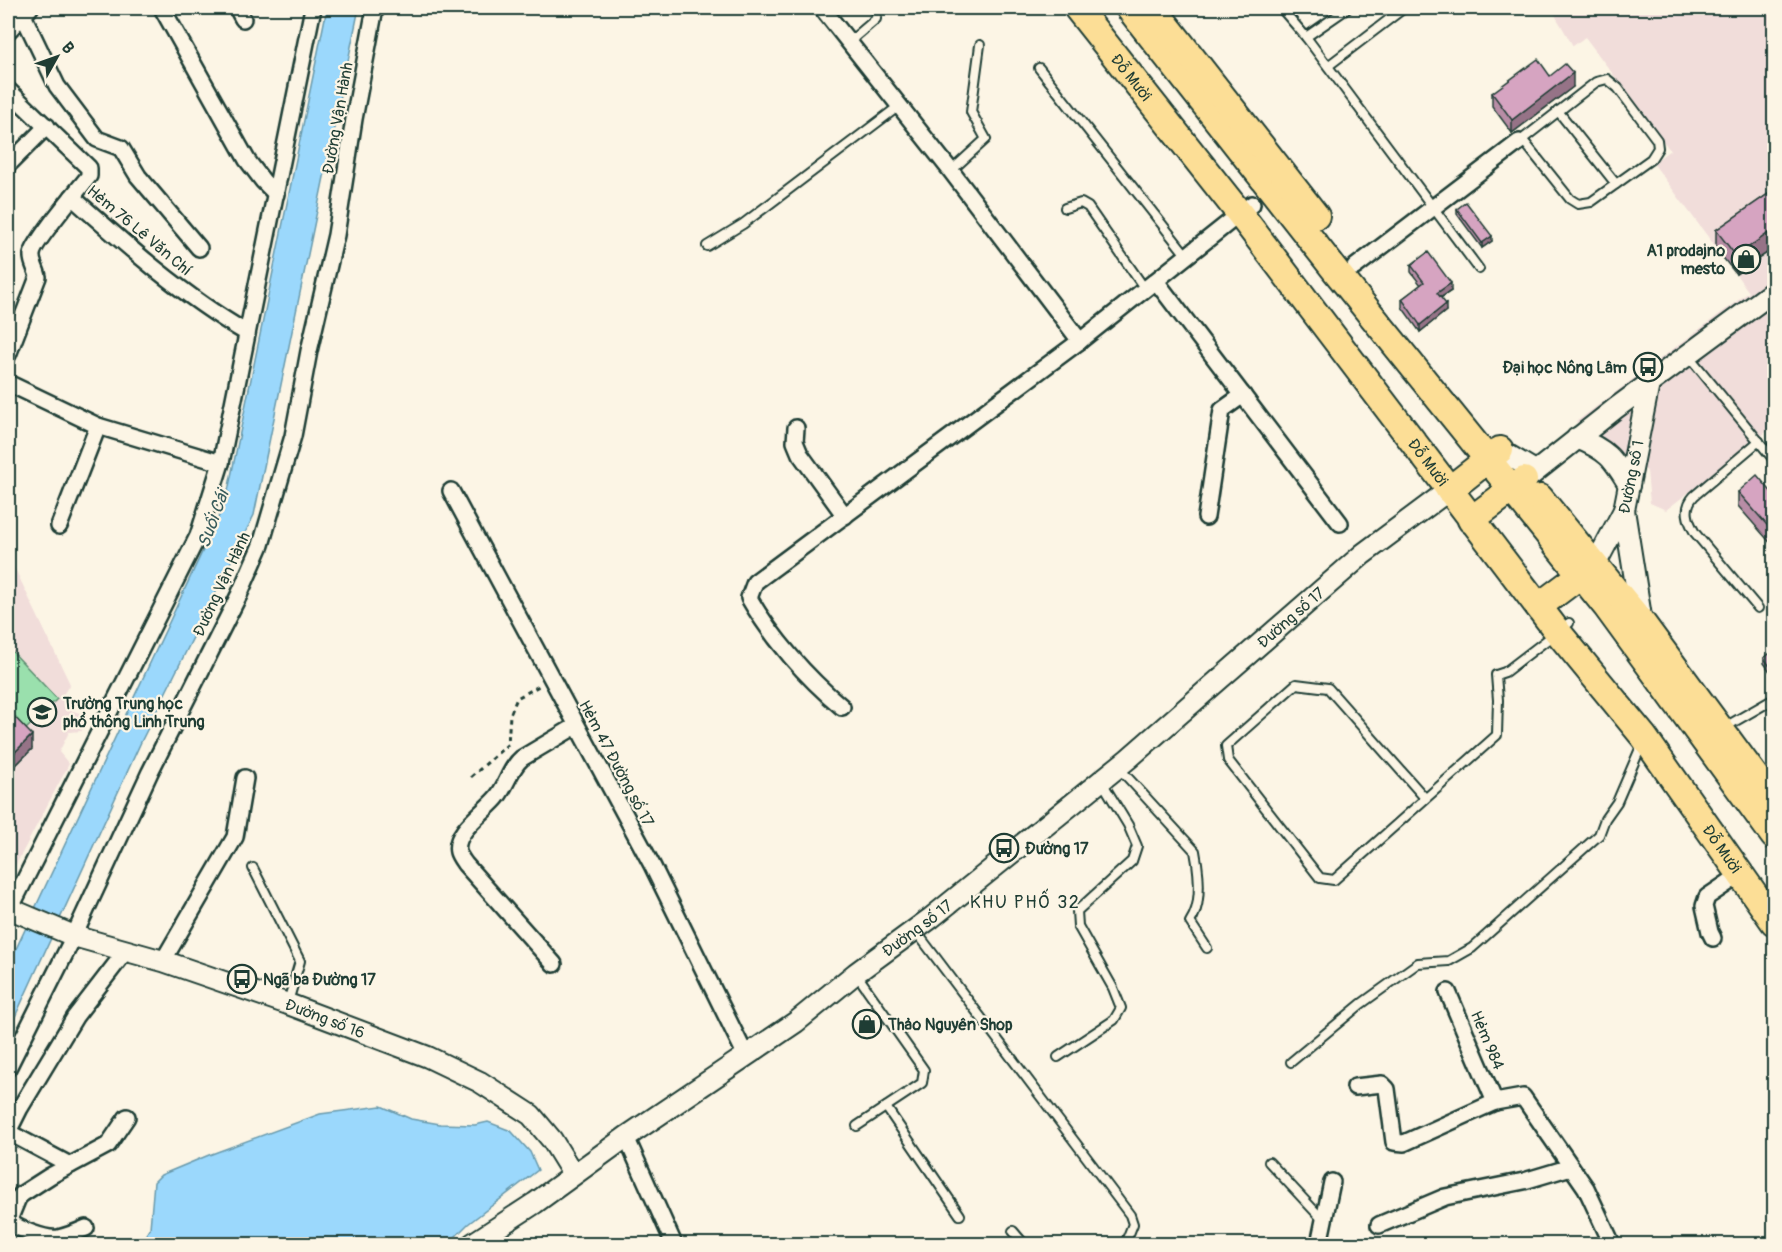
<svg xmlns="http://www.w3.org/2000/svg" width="1782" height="1252" font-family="Pangolin,sans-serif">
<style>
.built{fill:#f1ddda}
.green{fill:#9ae0ad;stroke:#5c8e70;stroke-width:1.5}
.water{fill:#9bd8fc;stroke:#699aac;stroke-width:1.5}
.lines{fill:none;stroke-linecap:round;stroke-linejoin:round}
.service-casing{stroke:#1f3d34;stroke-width:12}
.minor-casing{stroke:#1f3d34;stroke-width:20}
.tertiary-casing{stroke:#1f3d34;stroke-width:24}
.trunk-casing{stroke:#1f3d34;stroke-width:30}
.path{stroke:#1f3d34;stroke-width:3;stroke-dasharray:4.5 4.5;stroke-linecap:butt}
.service{stroke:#fcf5e5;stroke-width:8}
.minor{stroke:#fcf5e5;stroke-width:15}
.tertiary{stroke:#fcf5e5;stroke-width:20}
.trunk{stroke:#fcde96;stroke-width:26}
.wall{fill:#b88da6;stroke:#1f3d34;stroke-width:1.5}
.shaded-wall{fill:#967387;stroke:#1f3d34;stroke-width:1.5}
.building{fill:#d6a4c1;stroke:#1f3d34;stroke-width:1.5}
.labels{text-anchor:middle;stroke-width:4.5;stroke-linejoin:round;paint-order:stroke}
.street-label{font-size:16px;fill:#1f3d34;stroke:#fcf5e5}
.poi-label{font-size:16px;font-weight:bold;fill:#1f3d34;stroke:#fcf5e5;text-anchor:start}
.water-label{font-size:18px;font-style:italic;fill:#385c5c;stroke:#fcf5e5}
.neighbourhood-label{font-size:18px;letter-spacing:1.5px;fill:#1f3d34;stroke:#fcf5e5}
</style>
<rect width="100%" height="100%" fill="#fcf5e5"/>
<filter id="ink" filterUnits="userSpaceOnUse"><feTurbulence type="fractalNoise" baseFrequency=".0167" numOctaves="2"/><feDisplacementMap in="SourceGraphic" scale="12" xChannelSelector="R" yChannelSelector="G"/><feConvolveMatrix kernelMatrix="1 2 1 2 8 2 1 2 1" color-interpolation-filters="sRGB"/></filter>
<g filter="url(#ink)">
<g class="built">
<polygon points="1551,8 1774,8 1774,426 1666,510 1650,503 1647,471 1576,422 1749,292 1653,163 1670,150 1585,37 1573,46"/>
<polygon points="8,554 70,684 64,693 68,709 85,715 82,731 69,732 59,752 69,764 11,874 8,875"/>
</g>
<polygon class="green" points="8,647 57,699 25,730 8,713"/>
<g class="water">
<polygon points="327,8 359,8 254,515 141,742 8,1032 8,966 226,501"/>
<polygon points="381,1106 411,1119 440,1124 475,1125 488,1122 511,1131 530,1152 538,1170 468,1224 448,1244 140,1244 150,1228 154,1182 161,1175 209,1155 320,1114"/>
</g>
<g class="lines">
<g class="service-casing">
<g id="service">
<polyline points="1281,8 1306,37 1479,269"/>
<polyline points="1306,37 1348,8"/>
<polyline points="849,42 876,19 877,8"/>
<polyline points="1328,66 1404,8"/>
<polyline points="1039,68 1187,256"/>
<polyline points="1558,111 1616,184"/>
<polyline points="1519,142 1596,82 1607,79 1618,88 1657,140 1658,148 1651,159 1591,202 1578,204 1570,199 1522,139"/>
<polyline points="951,171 986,139 971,112 980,45"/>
<polyline points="1065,208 1081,203 1088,207 1145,289"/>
<polyline points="707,246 743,224 899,106"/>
<polyline points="1688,355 1774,460"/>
<path d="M1758,608L1695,533C1688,521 1683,508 1694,496L1759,441"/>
<polyline points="1725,727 1774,699"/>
<path d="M1119,768L1195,851C1199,872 1203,904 1190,922L1207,948"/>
<polyline points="1425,798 1328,688 1296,684 1226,746 1228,760 1320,878 1334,880 1497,735 1498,700 1496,675 1505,672 1569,623"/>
<polyline points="253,868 300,961 288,1002"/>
<polyline points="915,930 1130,1215 1133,1224 1125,1244"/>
<polyline points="857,975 924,1070 922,1083 857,1126"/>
<polyline points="1058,1057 1114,1020 1121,1008 1113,988 1078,926 1077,911 1132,861 1137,846 1128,825 1102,782"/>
<polyline points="1291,1062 1361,1004 1418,963 1449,961 1472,948 1599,835 1605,819 1617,802 1642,744"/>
<polyline points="886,1107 960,1215"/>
<polyline points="1269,1162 1323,1220"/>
<polyline points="496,1229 504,1244"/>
<polyline points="1013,1231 1024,1244"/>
</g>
</g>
<g class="minor-casing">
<g id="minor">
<polyline points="162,8 247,160 263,181 276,194"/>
<polyline points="237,8 243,19"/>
<polyline points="822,8 951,171 1080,341"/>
<polyline points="23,15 57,86 97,139 121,148 138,176 199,248"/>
<polyline points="8,31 30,8"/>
<path d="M8,90L89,168V176C79,189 33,243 32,255C31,262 37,270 38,277L8,355"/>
<polyline points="8,165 47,126"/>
<path d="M72,197C127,246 183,296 247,333"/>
<polyline points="1355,267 1519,142"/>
<polyline points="1156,281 1340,523"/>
<polyline points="8,383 98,426 221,463"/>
<polyline points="796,428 795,442 800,454 845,516"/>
<polyline points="451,491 652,865 746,1056"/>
<polyline points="1206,517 1222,410 1243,395"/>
<polyline points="59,526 98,426"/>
<path d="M842,707C806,677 772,638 749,598L755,582L1080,341L1252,204"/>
<polyline points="8,913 198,536 221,463 313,8"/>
<polyline points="1713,938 1710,932 1704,906 1707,897 1741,874"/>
<polyline points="163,961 235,837 245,778"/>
<path d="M554,964L465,864C463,861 459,856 458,852C453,832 486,811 497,797C507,785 510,768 522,758L576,726"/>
<polyline points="1448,992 1495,1102"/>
<polyline points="8,1068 74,936 150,772 239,595 261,545 293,436 309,351 336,235 354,119 375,8"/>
<polyline points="1355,1087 1382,1084 1387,1089 1394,1142 1404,1143 1495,1102 1523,1097 1586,1188 1612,1244"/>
<polyline points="626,1137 674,1244"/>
<polyline points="70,1165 8,1132 20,1108 75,1017 125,952"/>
<polyline points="1379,1225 1445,1197 1524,1181 1571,1167"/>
<path d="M86,1228C77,1232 68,1236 58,1238C48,1240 15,1229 9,1220L18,1198L22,1194L50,1176L108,1145L127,1117"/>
<polyline points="1319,1244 1332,1182"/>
</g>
</g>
<g class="tertiary-casing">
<g id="tertiary">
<path d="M1577,438C1607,450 1613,458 1629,485"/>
<polyline points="1500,450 1535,471"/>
<polyline points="1525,480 1616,408 1774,291"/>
<polyline points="1624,510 1642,623"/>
<path id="s1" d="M1595,565L1624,510L1649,384"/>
<path id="s2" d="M8,908L74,936L163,961L288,1004L428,1057L480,1082L531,1115L552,1140L573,1174"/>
<path id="s3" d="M472,1244L535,1203L626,1137L796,1022L856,973L931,918L1128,759L1363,554L1449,490"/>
</g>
</g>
<g class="trunk-casing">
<g id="trunk">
<path id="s4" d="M1077,8L1240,214L1557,631L1644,737L1774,922"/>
<polyline points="1129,8 1335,270 1606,606 1774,836"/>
<polyline points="1153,8 1316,216"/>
<polyline points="1449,490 1500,450"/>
<polyline points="1540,498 1642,623 1774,802"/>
<polyline points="1471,520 1524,480"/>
<polyline points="1539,606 1594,565"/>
</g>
</g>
<polyline class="path" points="471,777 508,744 510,715 517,698 539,686"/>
<use href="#service" class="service"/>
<use href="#minor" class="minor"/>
<use href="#tertiary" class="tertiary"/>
<use href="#trunk" class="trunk"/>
</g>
<g class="wall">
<polygon points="1550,76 1573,87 1512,133 1492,106 1492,93"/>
<polygon points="1774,190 1774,248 1736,274 1716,249 1716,230"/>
<polygon points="1457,209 1492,241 1482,248 1457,214"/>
<polygon points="1411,265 1451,291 1441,298 1446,311 1420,332 1402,307 1402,299 1421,285 1411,272"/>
<polygon points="1738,492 1774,495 1774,547 1738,506"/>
<polygon points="1774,652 1774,671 1771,673 1764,663 1764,658"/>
<polygon points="8,710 32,749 12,769 8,765"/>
</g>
<g class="shaded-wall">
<polygon points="1573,73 1573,87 1512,133 1512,120"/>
<polygon points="1774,229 1774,248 1736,274 1736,256"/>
<polygon points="1492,236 1492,241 1482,248 1482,243"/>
<polygon points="1451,283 1451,291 1437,300 1437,293"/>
<polygon points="1446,304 1446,311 1420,332 1420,325"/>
<polygon points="1774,666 1774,671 1771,673 1771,668"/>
<polygon points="32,735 32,749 12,769 12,755"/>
</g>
<g class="building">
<polygon points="1538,59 1550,76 1565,64 1573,73 1512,120 1492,93"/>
<polygon points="1774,190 1774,229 1736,256 1716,230"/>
<polygon points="1466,202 1492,236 1482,243 1457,209"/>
<polygon points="1428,252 1451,283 1437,293 1446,304 1420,325 1402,299 1424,282 1411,265"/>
<polygon points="1757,475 1774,495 1774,533 1738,492"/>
<polygon points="1774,650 1774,666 1771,668 1764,658"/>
<polygon points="8,710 32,735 12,755 8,751"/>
</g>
</g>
<defs>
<g id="shop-ring" transform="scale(1.5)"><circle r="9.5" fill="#fcf5e5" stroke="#1f3d34" stroke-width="1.5"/><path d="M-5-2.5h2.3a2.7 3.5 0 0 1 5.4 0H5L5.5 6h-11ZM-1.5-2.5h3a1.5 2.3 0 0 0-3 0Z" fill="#1f3d34"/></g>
<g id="bus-ring" transform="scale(1.5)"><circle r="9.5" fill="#fcf5e5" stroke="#1f3d34" stroke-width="1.5"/><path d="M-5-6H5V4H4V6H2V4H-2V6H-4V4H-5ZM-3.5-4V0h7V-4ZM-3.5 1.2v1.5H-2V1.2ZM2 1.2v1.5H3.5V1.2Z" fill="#1f3d34"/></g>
<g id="school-ring" transform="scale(1.5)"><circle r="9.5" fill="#fcf5e5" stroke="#1f3d34" stroke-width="1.5"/><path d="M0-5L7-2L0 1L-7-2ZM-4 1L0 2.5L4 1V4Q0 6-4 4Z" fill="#1f3d34"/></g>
</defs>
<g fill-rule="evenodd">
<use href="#shop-ring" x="1746" y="259"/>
<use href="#bus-ring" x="1648" y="367"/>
<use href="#school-ring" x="42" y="712"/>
<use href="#bus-ring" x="1004" y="848"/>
<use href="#bus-ring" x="242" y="979"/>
<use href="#shop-ring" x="867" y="1024"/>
</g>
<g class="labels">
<g class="street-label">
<text dy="6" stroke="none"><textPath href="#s4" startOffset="88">Đỗ Mười</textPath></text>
<text transform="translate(337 118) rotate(-80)" y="6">Đường Vận Hành</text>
<text transform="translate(140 230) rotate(40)" y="6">Hẻm 76 Lê Văn Chí</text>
<text dy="6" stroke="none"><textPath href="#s4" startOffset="574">Đỗ Mười</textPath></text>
<text dy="6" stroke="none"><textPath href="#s1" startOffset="96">Đường số 1</textPath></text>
<text transform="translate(221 584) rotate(-65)" y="6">Đường Vận Hành</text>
<text dy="6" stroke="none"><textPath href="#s3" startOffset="1032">Đường số 17</textPath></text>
<text transform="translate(617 763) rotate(62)" y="6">Hẻm 47 Đường số 17</text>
<text dy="6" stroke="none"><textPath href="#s4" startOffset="1060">Đỗ Mười</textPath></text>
<text dy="6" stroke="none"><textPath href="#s3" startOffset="546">Đường số 17</textPath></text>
<text dy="6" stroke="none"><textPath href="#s2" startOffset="336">Đường số 16</textPath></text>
<text transform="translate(1488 1040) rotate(67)" y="6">Hẻm 984</text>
</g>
<g class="poi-label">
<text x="1725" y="256" text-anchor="end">A1 prodajno<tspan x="1725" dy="18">mesto</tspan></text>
<text x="1627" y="373" text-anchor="end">Đại học Nông Lâm</text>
<text x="63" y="709">Trường Trung học<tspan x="63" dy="18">phổ thông Linh Trung</tspan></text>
<text x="1025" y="854">Đường 17</text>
<text x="263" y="985">Ngã ba Đường 17</text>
<text x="888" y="1030">Thảo Nguyên Shop</text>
</g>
<g class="water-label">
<text transform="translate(213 519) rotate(-70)" y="6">Suối Cái</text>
</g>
<g class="neighbourhood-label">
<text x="1025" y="908">KHU PHỐ 32</text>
</g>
</g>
<rect width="1782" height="1252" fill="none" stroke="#fcf5e5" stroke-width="30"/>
<rect x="15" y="15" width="1752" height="1222" fill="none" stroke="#1f3d34" stroke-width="2" filter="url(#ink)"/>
<g transform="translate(57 57) rotate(50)" stroke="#fcf5e5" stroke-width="4.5" paint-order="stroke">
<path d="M0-4.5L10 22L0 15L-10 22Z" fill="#1f3d34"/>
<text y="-9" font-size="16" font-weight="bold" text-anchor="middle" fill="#1f3d34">B</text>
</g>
</svg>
